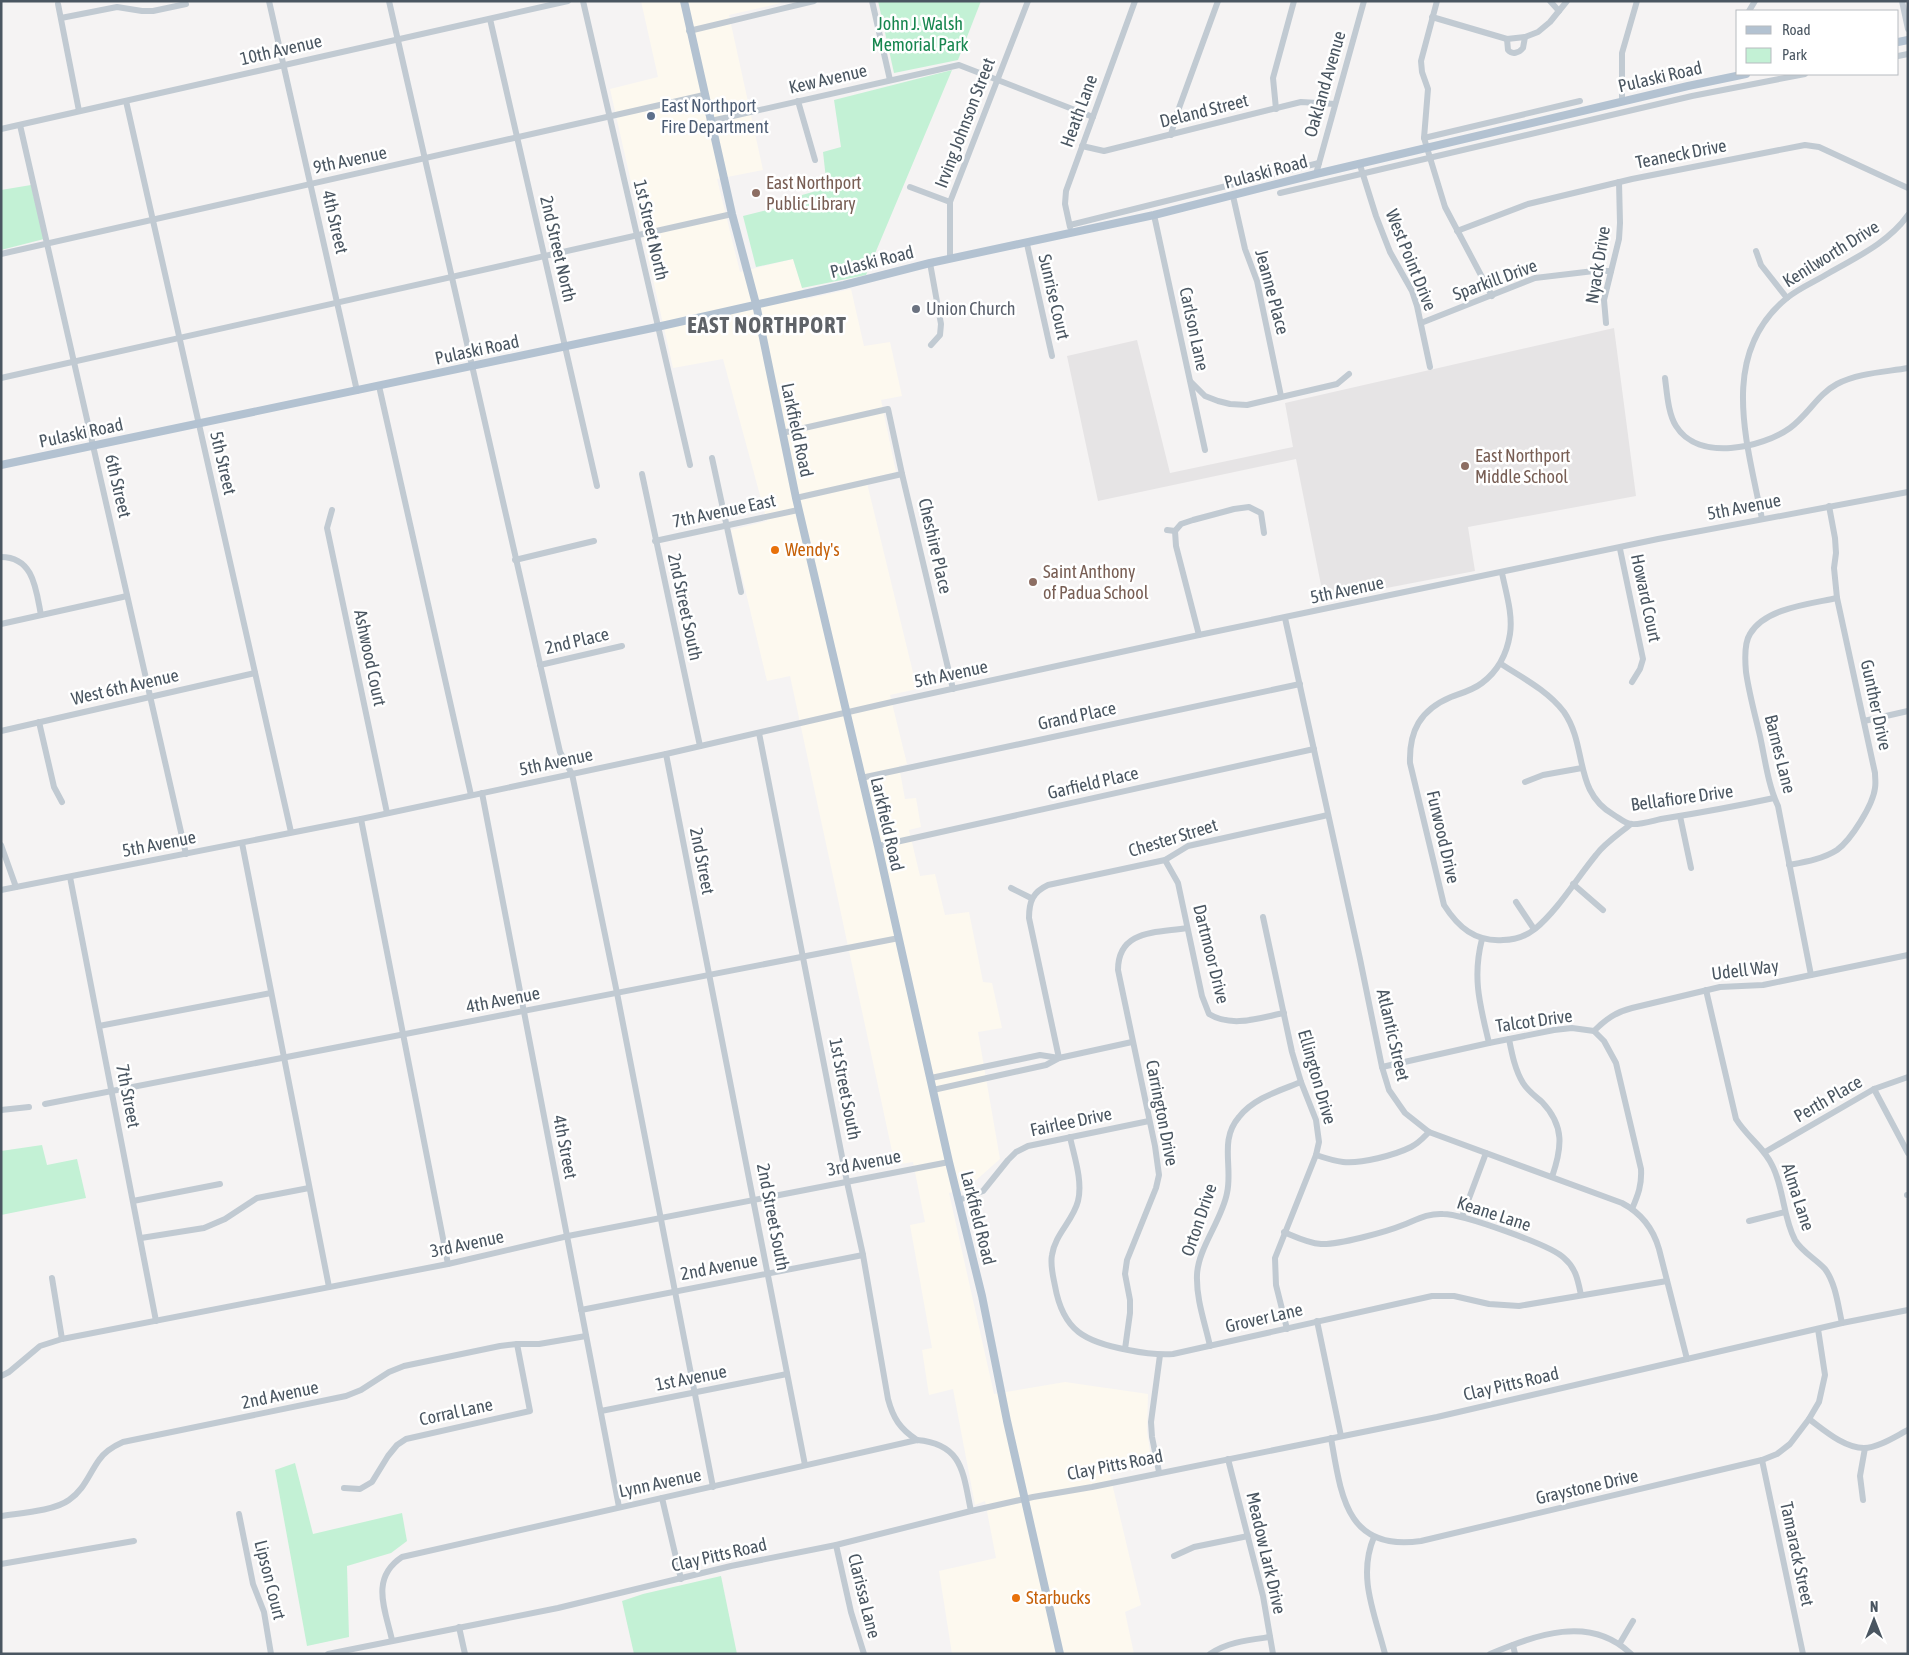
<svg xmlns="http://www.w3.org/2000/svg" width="1909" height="1655" font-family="'Asap Condensed',sans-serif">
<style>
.commercial{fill:#fdf9ef}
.education{fill:#e6e4e5}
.green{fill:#c3f1d5}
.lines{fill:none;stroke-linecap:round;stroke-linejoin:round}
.minor{stroke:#c1cad2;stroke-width:6}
.major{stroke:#b3c2d1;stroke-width:8}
.service-dot{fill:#5c6f8a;stroke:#fff;stroke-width:2}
.education-dot{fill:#8d6e63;stroke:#fff;stroke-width:2}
.worship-dot{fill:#6b7280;stroke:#fff;stroke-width:2}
.food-dot{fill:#e8710a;stroke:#fff;stroke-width:2}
.labels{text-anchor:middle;stroke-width:5;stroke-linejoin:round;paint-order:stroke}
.park-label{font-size:18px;fill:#17864f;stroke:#fff}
.street-label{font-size:18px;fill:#4a5661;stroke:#fff}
.service-label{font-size:18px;fill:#4e5e75;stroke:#fff;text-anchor:start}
.education-label{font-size:18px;fill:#785e54;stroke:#fff;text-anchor:start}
.worship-label{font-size:18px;fill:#5b616d;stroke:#fff;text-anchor:start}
.food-label{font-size:18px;fill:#c56008;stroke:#fff;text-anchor:start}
.district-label{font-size:22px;font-weight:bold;letter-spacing:1px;fill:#5f6368;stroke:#fff}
</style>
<rect width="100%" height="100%" fill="#f5f3f3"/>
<polygon class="commercial" points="641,1 780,1 781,3 729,15 763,170 717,179 740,272 793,259 806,299 851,289 864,346 890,342 902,396 881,400 896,472 866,479 917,689 890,695 907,764 899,766 905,799 916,798 921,827 909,830 920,876 935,874 945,915 969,912 983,982 992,983 1002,1028 978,1032 1000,1159 965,1190 949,1193 994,1394 1065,1382 1148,1394 1147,1432 1152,1464 1110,1475 1141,1605 1125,1612 1134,1654 952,1654 939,1571 996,1558 985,1501 975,1505 953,1389 929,1395 922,1350 932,1348 910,1225 925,1222 913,1162 895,1165 790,676 767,681 731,530 767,521 723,359 673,368 610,89 658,77"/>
<polygon class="education" points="1614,328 1636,496 1468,527 1475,571 1324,600 1296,459 1098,501 1067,356 1137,340 1170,473 1293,447 1285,403"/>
<g class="green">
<polygon points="878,1 981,1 958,60 894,73"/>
<polygon points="952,70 866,275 802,288 793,259 756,267 743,216 800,202 802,195 827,188 823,152 841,147 834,100"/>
<polygon points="31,185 44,239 1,250 1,190"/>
<polygon points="42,1145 47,1165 77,1159 86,1198 1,1215 1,1151"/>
<polygon points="295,1463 313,1534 402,1513 407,1541 391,1553 347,1566 349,1637 307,1646 275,1470"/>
<polygon points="721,1576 737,1654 634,1654 622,1601 643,1594"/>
</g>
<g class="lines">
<g class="minor">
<polyline points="269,1 357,391"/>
<polyline points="389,1 560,752 572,774 617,993 713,1487"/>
<polyline points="583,1 690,465"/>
<polyline points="872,1 890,80"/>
<polyline points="1437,1 1421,61 1422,72 1428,89 1424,138 1445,207 1492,296"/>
<polyline points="1550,1 1559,11"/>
<polyline points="1902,1 1908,29"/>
<polyline points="58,4 79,111"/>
<polyline points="1749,11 1755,1"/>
<polyline points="1432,17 1507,39 1525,37 1538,32 1550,22 1567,1"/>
<polyline points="61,18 117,7 142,11 153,11 186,4"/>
<polyline points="490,19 597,486"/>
<polyline points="689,31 814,1"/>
<path d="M1507,39L1508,50C1512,55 1519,53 1523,48L1525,37"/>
<polyline points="1898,56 1908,54"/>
<polyline points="126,101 291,832"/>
<polyline points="798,101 815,160"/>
<polyline points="1622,101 1622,53 1637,1"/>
<polyline points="1276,109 1273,78 1294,1"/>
<polyline points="711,121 959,65 1093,117"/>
<polyline points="20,125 186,854"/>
<polyline points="1,129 568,1"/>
<polyline points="1171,135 1175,119 1218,1"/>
<polyline points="1424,138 1580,101"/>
<polyline points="1082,146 1104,151 1301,102 1335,104"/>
<polyline points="1360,165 1376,216 1390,252 1412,291 1417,306 1430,367"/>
<polyline points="1316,174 1364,1"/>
<polyline points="910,187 950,202"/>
<polyline points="1280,193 1692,96 1805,74"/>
<polyline points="1233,196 1245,249 1257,281 1281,396"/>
<polyline points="1154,215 1205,450"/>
<polyline points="1070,225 1319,163"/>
<polyline points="1070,227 1065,204 1066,191 1135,1"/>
<polyline points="1457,231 1528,204 1632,179 1805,145 1819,147 1908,188"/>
<polyline points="1027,244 1052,356"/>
<polyline points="1756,251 1761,265 1787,298"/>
<polyline points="1,254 704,95"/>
<polyline points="950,259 950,202 1028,1"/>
<polyline points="930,263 941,324 940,335 931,345"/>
<polyline points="1421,323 1535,278 1594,271 1611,271"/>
<polyline points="1606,323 1604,300 1619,239 1620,223 1619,182"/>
<polyline points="1,378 732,214"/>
<path d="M1665,378C1667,393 1668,413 1676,426C1698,462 1762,448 1790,428C1808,415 1818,394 1837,384C1858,373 1885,372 1908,368"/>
<polyline points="1191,382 1205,396 1218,401 1230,404 1247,405 1337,384 1349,374"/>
<polyline points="379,386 471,795"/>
<polyline points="782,433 888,409 902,474 953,689"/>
<polyline points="712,458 741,592"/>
<polyline points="642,474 700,746"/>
<polyline points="796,498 902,474"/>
<polyline points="332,510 327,528 387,813"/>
<path d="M1762,519C1748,445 1717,355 1787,298C1799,288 1816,281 1829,273C1857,257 1889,242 1908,215"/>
<polyline points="1167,530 1175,531"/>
<polyline points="655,541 798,510"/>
<polyline points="1620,549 1643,659 1640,669 1632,682"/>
<path d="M1,557C34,557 36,590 41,615"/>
<polyline points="515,560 594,541"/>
<path d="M1502,573C1506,593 1513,614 1510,634C1507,653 1498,671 1482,683C1473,690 1462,693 1451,697C1420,710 1409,731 1410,763L1444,905C1458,927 1475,942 1503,940C1514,940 1526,936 1535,929C1558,910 1577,878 1596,855C1605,843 1619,834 1631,824"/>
<path d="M1285,618L1360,959L1382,1067L1389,1090L1398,1103L1405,1113L1429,1132L1622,1203C1641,1213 1653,1228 1659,1249L1687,1359"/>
<polyline points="1,624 127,596"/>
<polyline points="1199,635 1176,546 1175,531 1181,524 1193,520 1234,509 1249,507 1261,513 1264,533"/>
<path d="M1501,664C1523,678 1548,691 1564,712C1588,747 1573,792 1614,815C1619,818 1626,824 1631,824C1640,825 1652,821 1661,819C1699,813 1737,806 1774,798"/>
<polyline points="540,665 622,646"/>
<polyline points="1864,721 1908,711"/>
<polyline points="39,722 54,787 62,802"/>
<polyline points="1,731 255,673"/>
<path d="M759,733L847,1182L863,1255L888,1399C893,1418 900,1429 917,1440"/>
<polyline points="666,754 805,1465"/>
<polyline points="861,778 1300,684"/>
<polyline points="1525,782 1543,775 1582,768"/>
<polyline points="482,793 619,1507"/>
<polyline points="1680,816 1691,868"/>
<polyline points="361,819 448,1264"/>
<polyline points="242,843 329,1287"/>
<polyline points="1,845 16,887"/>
<polyline points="878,846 1314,749"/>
<path d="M1165,860L1178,883L1202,996L1209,1014C1232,1028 1259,1018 1284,1013"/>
<path d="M1789,865C1805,862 1823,859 1837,850C1851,840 1873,805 1875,788C1876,783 1875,778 1875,773L1837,598L1834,568L1836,553L1835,538L1829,506"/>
<polyline points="70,877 156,1321"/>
<polyline points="1573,884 1603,910"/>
<polyline points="1011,888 1031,898"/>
<polyline points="1,890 361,819 666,754 892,702 1199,635 1658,539 1908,492"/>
<polyline points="1516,902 1534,929"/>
<polyline points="1263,917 1292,1052 1301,1082 1316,1120 1319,1142 1316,1155 1275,1258 1276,1285 1287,1329"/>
<path d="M1482,939C1472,978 1480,1005 1489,1043"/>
<path d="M1811,975L1778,806C1768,785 1765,759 1760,736C1755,715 1749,693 1746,672C1745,661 1744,643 1750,634C1765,608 1810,604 1837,598"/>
<path d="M1706,990L1736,1119C1747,1137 1765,1148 1773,1167C1784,1190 1783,1217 1795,1240C1802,1252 1816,1259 1825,1269C1836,1284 1838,1306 1842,1323"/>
<polyline points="99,1026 271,993"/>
<path d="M1594,1031C1606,1019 1616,1012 1632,1008L1720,987L1763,985L1908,955"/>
<path d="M1509,1039C1512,1054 1515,1070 1523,1083C1528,1091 1535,1096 1542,1102C1565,1126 1562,1148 1552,1177"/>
<path d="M1059,1058L1029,918C1029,901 1033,892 1048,885L1165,860L1188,846L1328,815"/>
<path d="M1382,1067L1489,1043L1554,1030L1572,1028L1594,1031L1604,1041L1616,1063L1641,1169C1642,1185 1638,1195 1632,1209"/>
<polyline points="931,1078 1040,1055 1059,1058"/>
<polyline points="1874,1089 1908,1153"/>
<polyline points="933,1090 1046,1065 1059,1058 1132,1042"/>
<polyline points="45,1104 899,938"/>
<polyline points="1,1110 29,1107"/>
<path d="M1070,1137C1074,1156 1083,1181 1078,1201C1073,1221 1055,1234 1052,1255C1050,1265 1053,1276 1055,1286C1063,1331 1085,1342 1128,1350C1143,1353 1158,1355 1173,1354L1432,1296H1454L1489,1304L1519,1306L1667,1281"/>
<polyline points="1765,1152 1874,1089 1908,1077"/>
<path d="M1316,1155C1325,1158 1334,1161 1343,1162C1361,1164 1395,1155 1411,1147C1419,1143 1424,1137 1429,1132"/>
<polyline points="1907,1195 1908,1195"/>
<polyline points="959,1200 983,1191 1008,1160 1016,1152 1028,1146 1149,1121"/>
<polyline points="133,1201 220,1184"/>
<polyline points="1462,1217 1486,1153"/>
<polyline points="1749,1221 1785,1212"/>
<path d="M1284,1232C1296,1237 1308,1243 1321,1244C1338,1245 1386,1232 1403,1225C1416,1220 1428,1213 1443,1214C1462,1214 1551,1245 1564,1258C1576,1268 1578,1281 1581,1295"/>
<polyline points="141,1238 204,1228 225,1219 257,1198 309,1188"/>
<polyline points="52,1278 62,1339"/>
<polyline points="581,1310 863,1255"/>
<polyline points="1317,1321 1341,1436"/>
<path d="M1210,1346C1205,1323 1196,1299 1197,1275C1198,1248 1222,1220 1227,1193C1233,1167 1219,1140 1239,1117C1254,1098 1279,1091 1301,1082"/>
<path d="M1125,1349L1130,1313V1300L1125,1274L1127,1260L1156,1188L1159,1175L1155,1146L1118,970C1118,929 1157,933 1187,928"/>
<polyline points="1,1376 9,1372 40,1346 62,1339 448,1264 568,1236 949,1162"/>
<polyline points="601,1411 787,1374"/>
<path d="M1809,1419C1824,1430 1844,1448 1864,1448C1878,1448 1896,1436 1908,1430"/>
<path d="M1331,1438C1341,1495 1346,1552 1421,1541L1762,1460L1777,1454L1790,1444L1809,1419L1819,1402L1825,1375L1818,1329"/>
<polyline points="1228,1459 1263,1596 1273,1654"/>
<polyline points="1762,1460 1803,1654"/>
<polyline points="1159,1472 1152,1437 1151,1422 1160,1355"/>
<polyline points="344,1488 360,1489 372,1482 388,1456 397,1445 406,1439 530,1411 517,1344"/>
<polyline points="662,1498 681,1579"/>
<polyline points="1863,1500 1860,1476 1865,1448"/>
<polyline points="239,1514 253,1584 264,1612 271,1654"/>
<path d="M1,1516C20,1513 54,1511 69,1500C84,1490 89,1474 99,1460C105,1451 114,1446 123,1442L346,1396L361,1390L389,1372L404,1366L500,1346L517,1344H539L586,1336"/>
<path d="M1374,1537C1357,1577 1375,1614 1385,1654"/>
<polyline points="836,1545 851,1612 864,1654"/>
<polyline points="1174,1556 1194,1547 1248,1536"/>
<polyline points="1,1564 134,1541"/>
<polyline points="459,1627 465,1654"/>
<path d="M392,1640C385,1609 370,1578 402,1557L917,1440C963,1444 963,1473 971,1511"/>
<polyline points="1620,1643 1633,1621"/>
<polyline points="1513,1645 1515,1654"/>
<polyline points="328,1654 558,1608 731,1566 836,1545 971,1511 1033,1497 1092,1487 1437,1417 1842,1323 1908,1310"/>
<path d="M1210,1654C1227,1642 1249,1640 1270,1637"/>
<path d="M1490,1654C1536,1635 1590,1614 1631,1654"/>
</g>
<g class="major">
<polyline points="684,1 732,214 756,304 796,498 878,846 949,1162 982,1296 1007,1421 1060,1654"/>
<polyline points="1898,42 1908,40"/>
<polyline points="1,465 657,327 844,285 930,263 1154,215 1316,174 1688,86 1746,74"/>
</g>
</g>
<circle class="service-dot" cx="651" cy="116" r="5"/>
<g class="education-dot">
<circle cx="756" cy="193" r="5"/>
<circle cx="1465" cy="466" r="5"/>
<circle cx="1033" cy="582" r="5"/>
</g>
<circle class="worship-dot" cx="916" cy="309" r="5"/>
<g class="food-dot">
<circle cx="775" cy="550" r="5"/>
<circle cx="1016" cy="1598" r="5"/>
</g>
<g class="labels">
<g class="park-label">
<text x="920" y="30">John J. Walsh<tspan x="920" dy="21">Memorial Park</tspan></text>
</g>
<g class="street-label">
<text transform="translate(281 50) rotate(-13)" y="6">10th Avenue</text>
<text transform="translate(1660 77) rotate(-13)" y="6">Pulaski Road</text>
<text transform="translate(828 79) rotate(-13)" y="6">Kew Avenue</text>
<text transform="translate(1325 84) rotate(-74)" y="6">Oakland Avenue</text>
<text transform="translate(1079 111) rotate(-70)" y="6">Heath Lane</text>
<text transform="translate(1204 111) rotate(-14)" y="6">Deland Street</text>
<text transform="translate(965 123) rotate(-69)" y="6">Irving Johnson Street</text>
<text transform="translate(1681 154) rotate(-11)" y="6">Teaneck Drive</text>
<text transform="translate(350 160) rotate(-12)" y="6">9th Avenue</text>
<text transform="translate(1266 172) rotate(-15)" y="6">Pulaski Road</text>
<text transform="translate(335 222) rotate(77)" y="6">4th Street</text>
<text transform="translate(651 230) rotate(77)" y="6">1st Street North</text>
<text transform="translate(558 249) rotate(77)" y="6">2nd Street North</text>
<text transform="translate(1831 254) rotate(-32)" y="6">Kenilworth Drive</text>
<text transform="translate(1411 260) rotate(68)" y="6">West Point Drive</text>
<text transform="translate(872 262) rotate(-14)" y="6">Pulaski Road</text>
<text transform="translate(1598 265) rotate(-81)" y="6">Nyack Drive</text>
<text transform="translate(1495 280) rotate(-20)" y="6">Sparkill Drive</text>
<text transform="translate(1272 292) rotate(75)" y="6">Jeanne Place</text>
<text transform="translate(1054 297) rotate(77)" y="6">Sunrise Court</text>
<text transform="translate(1194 329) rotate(78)" y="6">Carlson Lane</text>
<text transform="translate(477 350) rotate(-12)" y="6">Pulaski Road</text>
<text transform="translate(797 430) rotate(78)" y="6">Larkfield Road</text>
<text transform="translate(81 433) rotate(-12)" y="6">Pulaski Road</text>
<text transform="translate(223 463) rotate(77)" y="6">5th Street</text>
<text transform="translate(118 486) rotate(77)" y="6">6th Street</text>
<text transform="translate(1744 507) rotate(-11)" y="6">5th Avenue</text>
<text transform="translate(724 511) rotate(-12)" y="6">7th Avenue East</text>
<text transform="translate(935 546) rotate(77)" y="6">Cheshire Place</text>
<text transform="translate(1347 590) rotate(-12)" y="6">5th Avenue</text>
<text transform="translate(1646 598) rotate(78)" y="6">Howard Court</text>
<text transform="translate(685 607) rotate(78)" y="6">2nd Street South</text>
<text transform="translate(577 641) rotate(-13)" y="6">2nd Place</text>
<text transform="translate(370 658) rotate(78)" y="6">Ashwood Court</text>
<text transform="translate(951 674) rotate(-12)" y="6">5th Avenue</text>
<text transform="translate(125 687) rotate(-13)" y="6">West 6th Avenue</text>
<text transform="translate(1876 705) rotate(78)" y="6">Gunther Drive</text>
<text transform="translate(1077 716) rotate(-12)" y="6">Grand Place</text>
<text transform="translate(1780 754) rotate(76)" y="6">Barnes Lane</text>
<text transform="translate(556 762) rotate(-12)" y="6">5th Avenue</text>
<text transform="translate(1093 783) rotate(-13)" y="6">Garfield Place</text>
<text transform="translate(1682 798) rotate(-8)" y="6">Bellafiore Drive</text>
<text transform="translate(887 824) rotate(77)" y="6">Larkfield Road</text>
<text transform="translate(1443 837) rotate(77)" y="6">Furwood Drive</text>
<text transform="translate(1173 838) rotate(-17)" y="6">Chester Street</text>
<text transform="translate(159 844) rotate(-11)" y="6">5th Avenue</text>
<text transform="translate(702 861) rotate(79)" y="6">2nd Street</text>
<text transform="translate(1211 954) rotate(76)" y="6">Dartmoor Drive</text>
<text transform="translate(1745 970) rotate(-7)" y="6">Udell Way</text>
<text transform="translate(503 1000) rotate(-11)" y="6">4th Avenue</text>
<text transform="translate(1534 1021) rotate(-8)" y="6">Talcot Drive</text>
<text transform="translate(1393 1035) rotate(77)" y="6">Atlantic Street</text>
<text transform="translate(1317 1077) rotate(74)" y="6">Ellington Drive</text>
<text transform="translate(845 1089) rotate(79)" y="6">1st Street South</text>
<text transform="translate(128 1096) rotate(79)" y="6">7th Street</text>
<text transform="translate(1828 1099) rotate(-30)" y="6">Perth Place</text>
<text transform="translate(1162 1113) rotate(79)" y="6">Carrington Drive</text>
<text transform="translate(1071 1122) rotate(-12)" y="6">Fairlee Drive</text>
<text transform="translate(565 1147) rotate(79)" y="6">4th Street</text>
<text transform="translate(864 1163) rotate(-11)" y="6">3rd Avenue</text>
<text transform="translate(1798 1197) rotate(72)" y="6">Alma Lane</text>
<text transform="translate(1494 1214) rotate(18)" y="6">Keane Lane</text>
<text transform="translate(773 1217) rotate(79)" y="6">2nd Street South</text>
<text transform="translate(978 1218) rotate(76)" y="6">Larkfield Road</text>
<text transform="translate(1199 1220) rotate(-71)" y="6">Orton Drive</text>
<text transform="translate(467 1244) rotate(-12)" y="6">3rd Avenue</text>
<text transform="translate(719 1267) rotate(-11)" y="6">2nd Avenue</text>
<text transform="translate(1264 1318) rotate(-13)" y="6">Grover Lane</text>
<text transform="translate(691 1378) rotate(-11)" y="6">1st Avenue</text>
<text transform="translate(1511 1384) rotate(-13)" y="6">Clay Pitts Road</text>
<text transform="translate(280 1395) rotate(-12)" y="6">2nd Avenue</text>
<text transform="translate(456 1412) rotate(-12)" y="6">Corral Lane</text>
<text transform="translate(1115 1465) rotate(-11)" y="6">Clay Pitts Road</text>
<text transform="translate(660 1483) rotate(-12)" y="6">Lynn Avenue</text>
<text transform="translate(1587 1487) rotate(-13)" y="6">Graystone Drive</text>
<text transform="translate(1266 1553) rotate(77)" y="6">Meadow Lark Drive</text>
<text transform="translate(1797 1554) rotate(78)" y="6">Tamarack Street</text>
<text transform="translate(719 1555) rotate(-13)" y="6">Clay Pitts Road</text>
<text transform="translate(270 1580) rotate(76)" y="6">Lipson Court</text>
<text transform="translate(864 1596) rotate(76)" y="6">Clarissa Lane</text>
</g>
<g class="service-label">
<text x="661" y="112">East Northport<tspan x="661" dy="21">Fire Department</tspan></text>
</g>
<g class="education-label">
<text x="766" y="189">East Northport<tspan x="766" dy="21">Public Library</tspan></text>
<text x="1475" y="462">East Northport<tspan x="1475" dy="21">Middle School</tspan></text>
<text x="1043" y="578">Saint Anthony<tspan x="1043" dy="21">of Padua School</tspan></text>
</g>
<g class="worship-label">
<text x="926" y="315">Union Church</text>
</g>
<g class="food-label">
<text x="785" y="556">Wendy's</text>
<text x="1026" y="1604">Starbucks</text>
</g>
<g class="district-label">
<text x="767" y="333">EAST NORTHPORT</text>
</g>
</g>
<rect width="1909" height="1655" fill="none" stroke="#4a5661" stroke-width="5"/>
<rect x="1736" y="10" width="162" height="65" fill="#ffffff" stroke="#b7bbc0"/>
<rect x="1746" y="26" width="25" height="8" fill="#b3c2d1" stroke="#b7bbc0"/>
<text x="1782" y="35" font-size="15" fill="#4a5661">Road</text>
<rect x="1746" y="48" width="25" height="15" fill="#c3f1d5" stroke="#b7bbc0"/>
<text x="1782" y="60" font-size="15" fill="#4a5661">Park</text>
<g transform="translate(1874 1620)" stroke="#ffffff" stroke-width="4" paint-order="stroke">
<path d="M0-4L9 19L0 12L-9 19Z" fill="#4a5661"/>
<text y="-8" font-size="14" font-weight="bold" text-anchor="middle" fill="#4a5661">N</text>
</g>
</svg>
